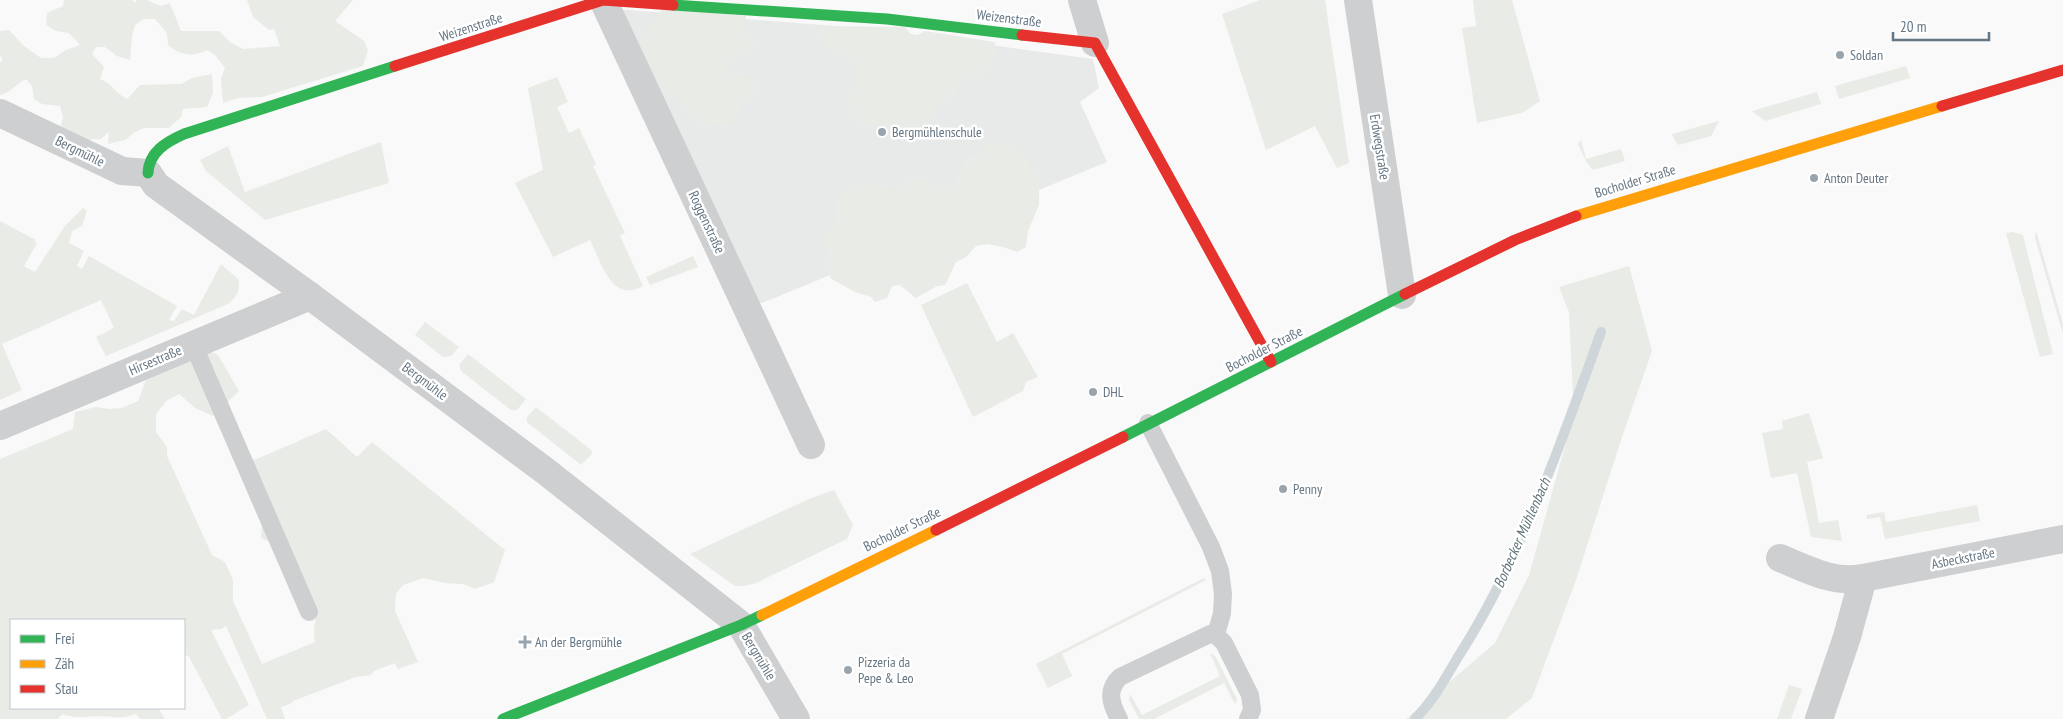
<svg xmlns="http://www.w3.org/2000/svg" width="2063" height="719" font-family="'PT Sans Narrow',sans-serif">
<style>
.built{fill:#e8e9e9}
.green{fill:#e8ebe6}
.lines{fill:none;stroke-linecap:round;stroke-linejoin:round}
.stream{stroke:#ced6d9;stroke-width:10}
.lane{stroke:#cecfd0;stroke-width:18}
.street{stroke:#cecfd0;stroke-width:28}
.fast{stroke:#30b455;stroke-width:11}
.slow{stroke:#ff9f0a;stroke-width:11}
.jam{stroke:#e5322d;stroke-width:11}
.poi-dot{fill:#99a4ac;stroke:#fff;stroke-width:2}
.labels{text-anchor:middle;stroke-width:5;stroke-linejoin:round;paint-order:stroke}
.street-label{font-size:14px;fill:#657683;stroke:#fff}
.poi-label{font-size:14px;fill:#657683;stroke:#fff;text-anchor:start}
.water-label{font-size:15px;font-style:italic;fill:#60757c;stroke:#fff}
</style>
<rect width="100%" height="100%" fill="#f9f9f9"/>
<polygon class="built" points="615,9 874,29 1093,59 1099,88 1080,102 1107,162 752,307"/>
<g class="green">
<path d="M64,0H132L135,3L137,0H147L161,6L170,3L181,31H219L230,42L243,49L280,46L274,29L269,30L253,17L247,0H353L335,21L364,41L368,50L363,66L262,97L238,98L223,103L221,79L225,68L215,55L208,50C192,57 182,56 168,45L167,33L155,19H144L135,25L132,36L130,60L117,56L105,47H96L92,54L104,67L100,79C112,83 116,94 127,99L140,85L181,84L192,78L212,74L213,93L207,107L183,109L181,117L169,128H144L135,132L125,140L108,144L109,132L101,139C81,140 75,141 61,125L63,117L60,106L42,104L34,99L32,86L26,79C16,84 10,93 0,95V63L3,59L0,56V31L9,30L24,46L41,58H54L66,50L80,45L69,33L56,31L46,25L47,13L63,6Z"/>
<polygon points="1260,0 1325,0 1349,163 1337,168 1315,126 1266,150 1222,14"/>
<polygon points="1473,0 1512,0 1540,101 1522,113 1477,123 1462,28 1476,26"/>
<path d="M663,8L746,16L745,35L754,39L755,51C738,57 735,50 727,70L734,76L750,78L756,86L753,96L739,108L737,121L704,127L693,119L677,98L662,92L650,65L642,54L640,44L642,33L649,28Z"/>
<path d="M817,26L905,27L913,37L925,31L995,42V56L988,74L978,79L971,77L962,82L954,97L940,104L932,115L927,127L888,129L879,126H866L861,125L849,114L848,96L855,83L856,73L852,60C834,50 822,49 817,26Z"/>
<polygon points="1906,66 1910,78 1839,99 1835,86"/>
<path d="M557,77L568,102L557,107L569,133L579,128L596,164L593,166L625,233L620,236L643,286C611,304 601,261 590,240L553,257L515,183L543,170L528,88Z"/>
<polygon points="1817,92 1821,104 1765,121 1752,111"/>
<polygon points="1719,121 1711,136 1679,145 1675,141 1672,134"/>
<polygon points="1581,140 1586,159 1621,149 1625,161 1593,170 1587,163 1578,144"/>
<polygon points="381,142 389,183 265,220 206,171 200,160 228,146 245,192"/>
<path d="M990,142C1002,143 1018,147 1025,158C1030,166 1031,169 1039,176V205L1028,231L1026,247L1017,252L1003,247L988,244L976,246L966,257L956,262L945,285L937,286L916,298L900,285L892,286L887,298L875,302L871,297L855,292L830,278L829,254L824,245L827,232L834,225L838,195C849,189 860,181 873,183C880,185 885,189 893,191L904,181L914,176L940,187H953C960,176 960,165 969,156H977Z"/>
<path d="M83,208L87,211L82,226L72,231L69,243L84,251L77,266L82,269L89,256L177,306L169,320L174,321L182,309L194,315L221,264L238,279C241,290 237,297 228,304L106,356L96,337L114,328L101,300L2,344L22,390L0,400V221L36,240L34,241L37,243L24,266L35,272L65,226Z"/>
<polygon points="2036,231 2063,324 2063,334 2035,238"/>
<polygon points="2012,232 2023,235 2053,354 2040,357 2006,233"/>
<polygon points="693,256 698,267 650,285 646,277"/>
<polygon points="1629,266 1652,351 1623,434 1575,583 1532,698 1506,719 1406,719 1495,643 1529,575 1574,414 1569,312 1559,287"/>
<polygon points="967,283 997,342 1013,333 1038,377 1026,382 1023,391 973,417 921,305"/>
<polygon points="425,322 459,347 451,356 443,357 415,335"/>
<path d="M198,346L218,355L239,391L213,416L195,408L179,394L166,401L156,414V432L167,447V456L212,555L225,562L233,580V601L262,664L315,642C312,630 317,620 316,609L278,546L261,538L262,520L249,460L257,459L326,429L357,457L372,442L505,550L494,582L475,589L463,584L445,583L423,578L403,585L396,594L395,611L418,662L398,669L395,663L374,671L371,675L356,677L293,701L290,704L281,707L285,719H267L226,626L221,629L211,630L249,705L226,719H222L188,655L184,657V620H11V708H158L165,719H140L136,714C123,719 114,717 102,716C88,716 75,719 63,714L59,717V719H0V459L73,429L75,412L96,407L109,409L122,408L138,401L147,377Z"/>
<polygon points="468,354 526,399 517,410 511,410 461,371 459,365"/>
<polygon points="536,407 591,450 592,454 581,465 527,422 527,417"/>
<polygon points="1809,413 1823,458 1807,462 1814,495 1812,496 1814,496 1819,523 1838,520 1842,541 1811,537 1797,473 1771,478 1762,433 1783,429 1782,421"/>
<polygon points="834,490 853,525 847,539 756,583 745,586 735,586 690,554 809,499"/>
<polygon points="1977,505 1980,521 1885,539 1880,517 1867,519 1867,515 1884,512 1886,522"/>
<polygon points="1204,578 1206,580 1062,654 1072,676 1048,688 1036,664"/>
<polygon points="1210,653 1216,657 1237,699 1235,704 1224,683 1154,719 1139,719 1129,700 1130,694 1142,715 1220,676"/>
<polygon points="1789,685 1802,689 1791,719 1777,719"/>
</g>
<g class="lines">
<path class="stream" d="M1415,719C1433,701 1445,679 1458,657C1522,557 1561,443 1601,332"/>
<g class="lane">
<polyline points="193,344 309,612"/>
<polyline points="1148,423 1211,547 1220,571 1223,594 1222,613 1216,635"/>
<path d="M1119,719C1111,704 1106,690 1120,677L1210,634L1216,635L1224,643L1250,695L1252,710L1248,719"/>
</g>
<g class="street">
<polyline points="603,0 811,445"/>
<polyline points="1082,0 1095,43"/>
<polyline points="1358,0 1402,295"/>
<polyline points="0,113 122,171 148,173 156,185 310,296 544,470 741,625 796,719"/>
<polyline points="0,426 310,296"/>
<path d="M1780,558C1807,569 1834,584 1863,578"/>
<polyline points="1819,719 1847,637 1863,578 2063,539"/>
</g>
<g class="fast">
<polyline points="673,5 887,19 1022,35"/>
<path d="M148,173C149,152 166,142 184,134L395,66"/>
<polyline points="1123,437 1405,294"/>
<polyline points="503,719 741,625 762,615"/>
</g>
<g class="slow">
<polyline points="1576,216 1942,106"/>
<polyline points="762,615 936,530"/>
</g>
<g class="jam">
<polyline points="1022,35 1095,43 1271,362"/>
<polyline points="395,66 603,0 673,5"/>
<polyline points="1942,106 2063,70"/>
<polyline points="1405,294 1515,240 1576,216"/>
<polyline points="936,530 1123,437"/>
</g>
</g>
<g class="poi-dot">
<circle cx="1840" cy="55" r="5"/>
<circle cx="882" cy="132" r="5"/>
<circle cx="1814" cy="178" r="5"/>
<circle cx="1093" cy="392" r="5"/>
<circle cx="1283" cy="489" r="5"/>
<path d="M522.5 634.5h5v5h5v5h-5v5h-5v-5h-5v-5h5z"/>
<circle cx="848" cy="670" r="5"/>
</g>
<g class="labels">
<g class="street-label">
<text transform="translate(1009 18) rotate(7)" y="5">Weizenstraße</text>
<text transform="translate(471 27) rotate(-18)" y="5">Weizenstraße</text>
<text transform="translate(1380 147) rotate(81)" y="5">Erdwegstraße</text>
<text transform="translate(80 151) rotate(26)" y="5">Bergmühle</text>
<text transform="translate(1635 181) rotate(-17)" y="5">Bocholder Straße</text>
<text transform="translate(707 222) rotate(65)" y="5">Roggenstraße</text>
<text transform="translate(1264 349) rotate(-27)" y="5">Bocholder Straße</text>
<text transform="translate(155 360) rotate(-23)" y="5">Hirsestraße</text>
<text transform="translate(425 381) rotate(37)" y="5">Bergmühle</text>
<text transform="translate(902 529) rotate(-26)" y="5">Bocholder Straße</text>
<text transform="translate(1963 558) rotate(-11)" y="5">Asbeckstraße</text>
<text transform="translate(759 656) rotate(59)" y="5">Bergmühle</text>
</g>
<g class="poi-label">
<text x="1850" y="60">Soldan</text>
<text x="892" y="137">Bergmühlenschule</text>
<text x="1824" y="183">Anton Deuter</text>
<text x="1103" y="397">DHL</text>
<text x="1293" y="494">Penny</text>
<text x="535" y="647">An der Bergmühle</text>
<text x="858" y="667">Pizzeria da<tspan x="858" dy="16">Pepe &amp; Leo</tspan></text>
</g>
<g class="water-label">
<text transform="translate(1522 533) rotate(-66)" y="5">Borbecker Mühlenbach</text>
</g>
</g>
<rect x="10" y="619" width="175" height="90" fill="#ffffff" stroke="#c1c8cd"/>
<rect x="20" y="635" width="25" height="8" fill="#30b455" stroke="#c1c8cd"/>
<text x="55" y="644" font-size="15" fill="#657683">Frei</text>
<rect x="20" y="660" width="25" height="8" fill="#ff9f0a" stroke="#c1c8cd"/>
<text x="55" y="669" font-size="15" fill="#657683">Zäh</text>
<rect x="20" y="685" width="25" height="8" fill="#e5322d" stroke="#c1c8cd"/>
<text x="55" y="694" font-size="15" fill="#657683">Stau</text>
<path d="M1893 32v8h96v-8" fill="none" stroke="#657683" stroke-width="2.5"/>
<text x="1900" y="32" font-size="15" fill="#657683" stroke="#ffffff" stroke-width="4" paint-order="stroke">20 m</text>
</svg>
